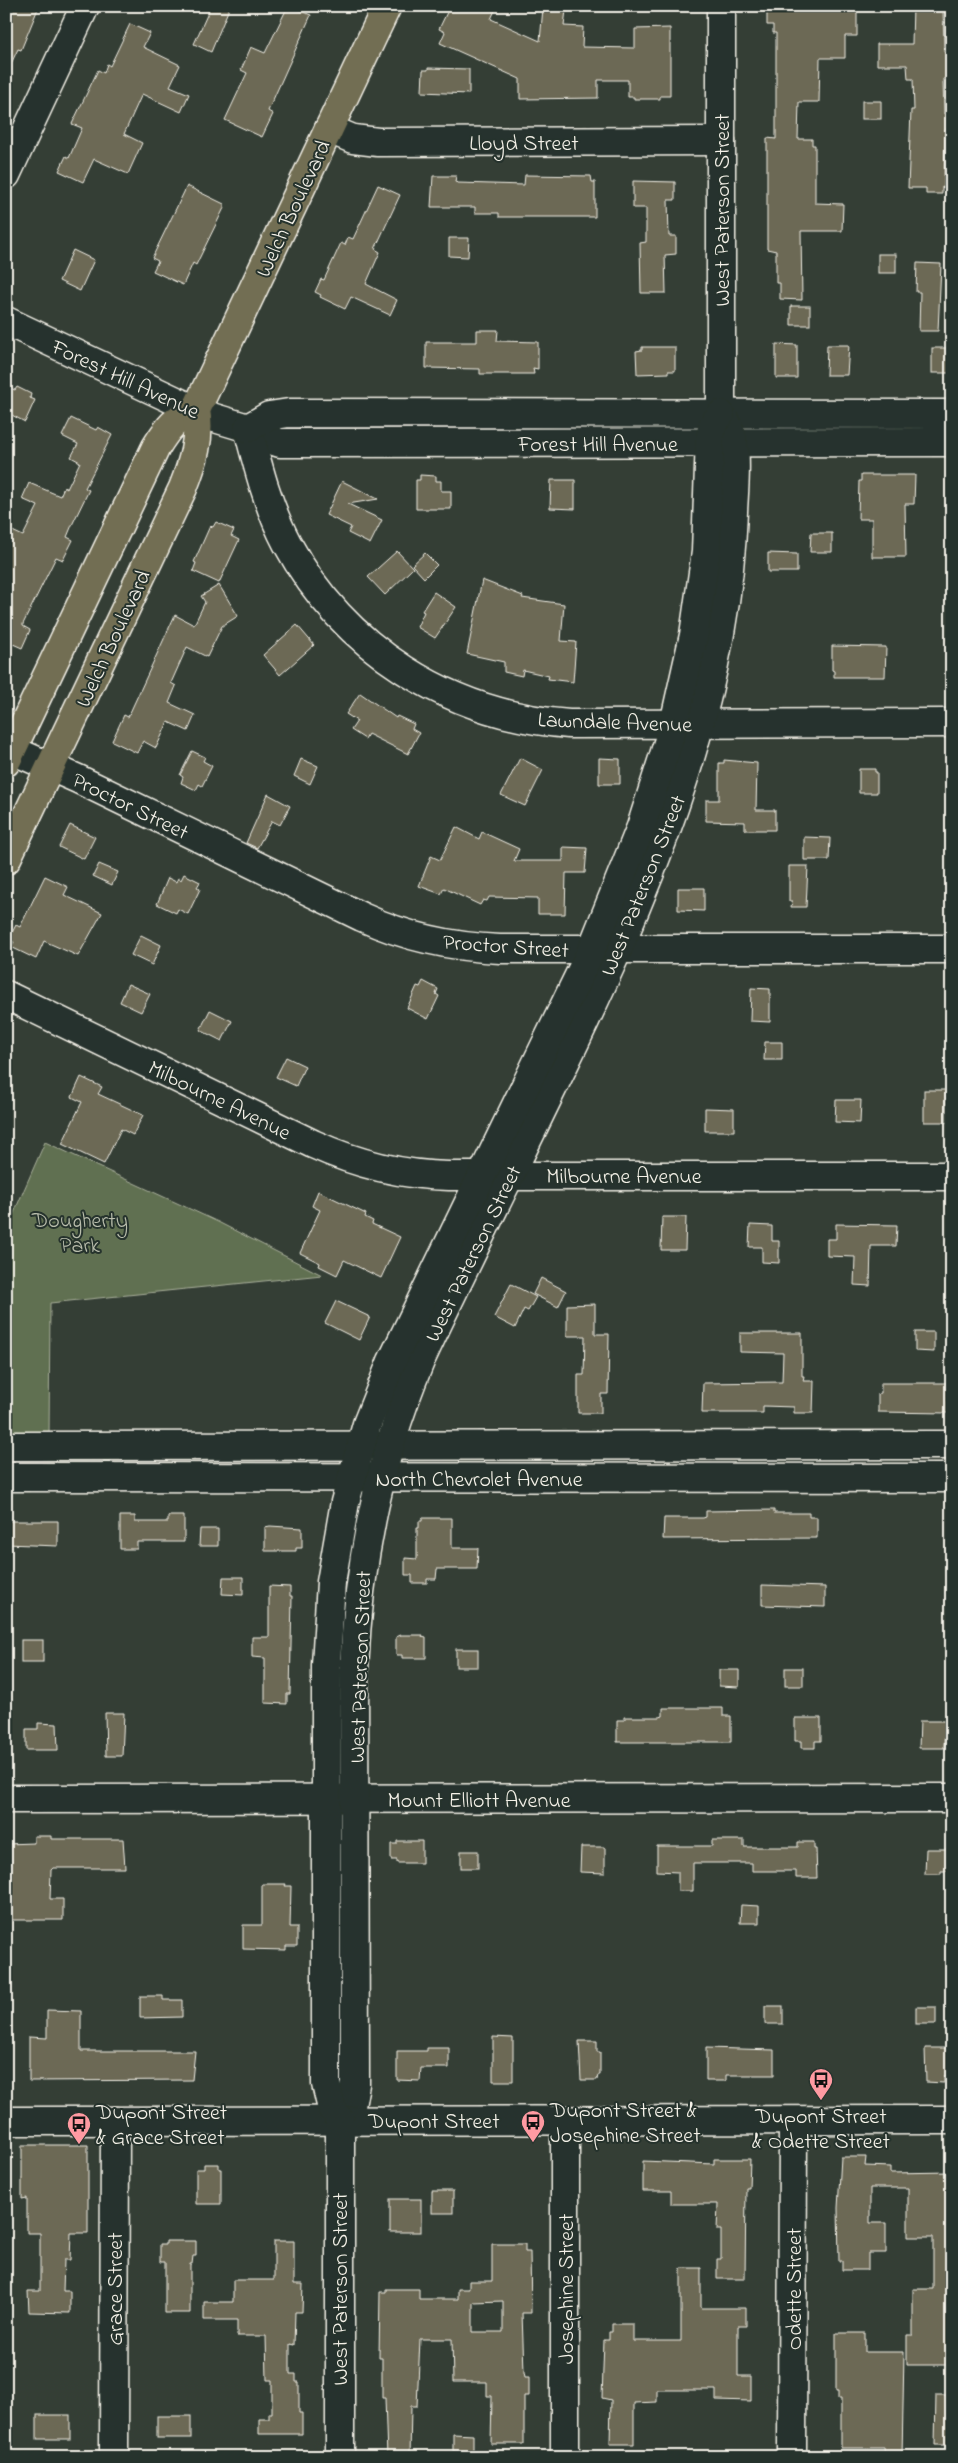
<svg xmlns="http://www.w3.org/2000/svg" width="958" height="2463" font-family="'Indie Flower',sans-serif">
<style>
.green{fill:#607051;stroke:#aab09c}
.building{fill:#6c6955;stroke:#f4f1e8;fill-rule:evenodd}
.lines{fill:none;stroke-linecap:round;stroke-linejoin:round}
.minor-casing{stroke:#f4f1e8;stroke-width:31}
.major-casing{stroke:#f4f1e8;stroke-width:31}
.minor{stroke:#26332d;stroke-width:28}
.major{stroke:#726e52;stroke-width:28}
.labels{text-anchor:middle;stroke-width:4;stroke-linejoin:round;paint-order:stroke}
.street-label{font-size:22px;fill:#f4f1e8;stroke:#26332d}
.park-label{font-size:22px;fill:#b9bdac;stroke:#26332d}
.poi-label{font-size:22px;fill:#f4f1e8;stroke:#26332d;text-anchor:start}
</style>
<rect width="100%" height="100%" fill="#343e35"/>
<filter id="ink" filterUnits="userSpaceOnUse"><feTurbulence type="fractalNoise" baseFrequency=".02" numOctaves="2"/><feDisplacementMap in="SourceGraphic" scale="10" xChannelSelector="R" yChannelSelector="G"/><feConvolveMatrix kernelMatrix="1 2 1 2 8 2 1 2 1" color-interpolation-filters="sRGB"/></filter>
<g filter="url(#ink)">
<polygon class="green" points="45,1142 218,1222 322,1275 50,1303 49,1436 6,1436 6,1231"/>
<g class="building">
<polygon points="6,6 39,6 21,50 18,49 6,74"/>
<polygon points="211,6 230,6 211,52 194,44"/>
<polygon points="288,6 311,15 268,111 273,114 262,137 225,120 247,73 241,70 251,47 265,53"/>
<polygon points="450,6 497,6 491,19 540,41 543,8 566,10 564,26 583,27 582,47 635,48 635,29 670,28 670,96 660,96 660,99 634,99 634,97 628,97 628,80 598,80 598,98 520,99 520,79 440,43 445,32 439,29"/>
<polygon points="773,6 857,6 857,36 845,36 845,58 820,58 819,102 799,102 798,139 812,139 812,145 815,145 815,203 843,204 842,231 801,231 802,300 780,299 780,283 776,283 776,251 767,249 767,138 776,139 776,33 773,33 773,25 767,25 767,10 773,10"/>
<polygon points="913,6 943,6 944,52 949,54 949,63 952,63 952,78 943,79 944,114 946,114 947,129 945,129 944,188 942,187 942,194 926,194 926,188 908,188 911,110 914,110 913,79 908,79 907,65 877,65 877,44 912,44"/>
<polygon points="130,24 150,33 143,47 180,65 170,86 189,94 181,112 142,94 124,134 142,143 128,174 94,159 83,182 59,171 66,156 69,158 82,128 72,124 98,70 104,73 107,64 110,66"/>
<polygon points="428,68 469,69 469,94 422,92 423,70 428,70"/>
<rect x="862" y="101" width="19" height="18"/>
<polygon points="525,175 591,176 592,182 595,182 595,217 499,217 499,213 475,213 475,207 431,207 433,176 456,176 455,182 458,183 524,185"/>
<polygon points="633,181 675,182 675,200 668,200 669,236 676,236 676,254 665,255 666,293 641,293 640,243 646,242 646,208 633,208"/>
<polygon points="378,185 400,195 375,249 380,252 366,284 397,300 390,315 351,297 345,309 320,297 321,295 315,292 321,279 324,280 341,243 345,245 348,237 353,239"/>
<polygon points="187,186 224,204 224,208 196,265 193,263 183,285 153,271 158,261 152,258"/>
<polygon points="449,238 469,238 468,257 449,256"/>
<polygon points="73,250 94,260 80,291 59,281"/>
<rect x="878" y="254" width="18" height="19"/>
<polygon points="917,263 941,264 938,331 919,331 920,292 916,292"/>
<rect x="791" y="306" width="19" height="19"/>
<polygon points="477,330 498,330 497,341 538,342 538,369 533,368 534,374 480,374 480,369 426,368 426,342 477,342"/>
<polygon points="776,344 797,345 797,378 776,378"/>
<polygon points="827,345 849,345 847,375 826,375"/>
<polygon points="642,347 675,347 675,371 668,371 668,373 637,374 636,351 642,350"/>
<rect x="932" y="348" width="20" height="25"/>
<polygon points="6,386 15,390 17,387 31,394 30,398 35,400 25,422 6,412"/>
<polygon points="71,418 96,430 98,427 112,435 85,488 89,490 72,525 67,537 73,540 63,560 56,557 23,624 23,626 30,630 22,648 13,644 6,655 6,528 23,536 38,506 22,499 29,483 60,496 64,487 67,489 80,462 71,457 78,444 62,436"/>
<polygon points="420,475 436,476 436,481 441,481 441,491 451,491 451,509 416,509 416,480 420,480"/>
<polygon points="861,475 915,475 914,504 905,504 906,557 872,557 872,519 858,519 859,481 861,481"/>
<polygon points="551,480 575,480 575,509 550,508"/>
<polygon points="342,481 378,499 348,504 382,520 370,544 348,533 351,527 326,515"/>
<polygon points="216,522 234,530 231,536 239,540 219,583 193,571 196,563 194,562 210,526 213,527"/>
<polygon points="811,533 832,533 832,552 810,552"/>
<polygon points="397,551 413,568 385,595 368,577"/>
<polygon points="425,553 437,565 424,578 412,565"/>
<polygon points="768,553 797,554 797,572 768,572"/>
<polygon points="482,580 523,596 522,598 564,604 561,641 576,642 573,682 548,679 549,676 523,670 522,676 504,672 504,662 467,654"/>
<polygon points="219,585 238,616 222,626 207,657 187,647 171,683 176,686 169,703 195,715 188,731 168,722 156,748 143,741 137,753 112,741 124,715 128,717 175,615 194,625 205,602 201,596"/>
<polygon points="434,592 456,607 435,638 417,627 424,612 422,611"/>
<polygon points="297,625 314,645 280,675 263,655"/>
<polygon points="832,646 886,647 885,677 834,677 834,671 832,670"/>
<polygon points="360,693 396,718 397,716 414,724 412,729 419,733 408,754 368,734 365,739 351,730 357,721 346,714"/>
<polygon points="192,751 205,757 203,761 212,766 202,786 199,784 196,790 181,783 183,777 180,775"/>
<polygon points="520,758 543,770 525,806 501,795"/>
<polygon points="599,758 620,759 620,784 599,784"/>
<polygon points="301,759 318,766 310,784 294,776"/>
<polygon points="724,760 757,763 756,810 775,810 775,830 745,830 745,822 706,821 706,800 719,800 719,763 724,763"/>
<polygon points="859,769 875,769 875,772 877,772 877,793 859,793"/>
<polygon points="268,794 290,806 280,825 272,821 257,848 246,843"/>
<polygon points="70,825 95,837 84,859 59,847"/>
<polygon points="456,827 479,839 482,832 519,849 514,861 563,861 563,847 587,848 585,873 566,873 565,914 538,914 538,898 489,897 487,901 483,900 480,905 444,888 441,894 419,886 431,856 440,860"/>
<polygon points="804,837 830,838 829,860 804,860"/>
<polygon points="99,864 118,872 112,885 93,876"/>
<polygon points="789,866 808,866 806,907 791,907 792,901 789,901"/>
<polygon points="184,874 200,882 197,887 200,889 188,914 178,909 176,913 157,904 168,878 176,882 178,878 181,880"/>
<polygon points="45,876 68,887 64,895 102,913 78,956 44,941 36,959 11,947 14,942 8,940 16,925 20,927"/>
<polygon points="678,888 704,888 704,911 678,910"/>
<polygon points="141,935 161,945 152,965 131,955"/>
<polygon points="423,981 438,989 436,994 439,996 428,1019 407,1008 417,986 420,987"/>
<polygon points="128,984 150,994 141,1012 120,1002"/>
<polygon points="751,988 770,989 770,1022 750,1021"/>
<polygon points="210,1010 232,1021 222,1041 200,1030"/>
<polygon points="765,1042 782,1042 782,1060 764,1060"/>
<polygon points="286,1057 305,1066 296,1086 276,1077"/>
<polygon points="81,1077 102,1087 98,1094 143,1115 133,1135 121,1129 104,1164 62,1144 82,1102 72,1097"/>
<rect x="924" y="1090" width="22" height="32"/>
<polygon points="836,1100 861,1100 860,1123 835,1122"/>
<polygon points="705,1108 734,1109 734,1131 705,1131"/>
<polygon points="318,1191 366,1214 365,1217 373,1221 372,1224 400,1237 381,1278 344,1260 337,1275 319,1266 320,1263 300,1253 320,1210 312,1206"/>
<polygon points="662,1217 686,1217 685,1250 661,1250"/>
<polygon points="836,1224 897,1225 896,1246 871,1246 870,1286 854,1285 855,1257 827,1256 827,1239 836,1239"/>
<polygon points="750,1225 772,1226 772,1241 779,1241 779,1263 762,1262 762,1247 749,1247"/>
<polygon points="541,1278 566,1291 558,1307 533,1294"/>
<polygon points="511,1284 536,1297 528,1311 524,1309 515,1328 494,1317"/>
<polygon points="336,1301 370,1317 359,1340 325,1323"/>
<polygon points="595,1304 595,1334 609,1334 608,1394 601,1394 601,1413 578,1413 578,1375 584,1375 585,1336 567,1336 567,1305"/>
<polygon points="915,1332 934,1332 934,1352 915,1351"/>
<polygon points="740,1333 802,1333 802,1376 804,1376 803,1381 814,1381 813,1413 794,1413 794,1407 763,1406 763,1413 702,1413 703,1383 782,1382 783,1353 740,1352"/>
<polygon points="881,1383 948,1383 948,1413 878,1412 878,1394 881,1393"/>
<polygon points="774,1510 774,1513 809,1513 809,1517 817,1517 817,1538 663,1539 664,1518 703,1518 706,1517 706,1511"/>
<polygon points="120,1516 135,1516 135,1522 168,1522 168,1516 184,1516 184,1542 137,1542 137,1549 120,1549"/>
<polygon points="422,1518 452,1518 452,1548 478,1548 477,1569 437,1569 436,1579 427,1579 427,1583 412,1583 412,1575 405,1575 405,1558 417,1559 417,1528 419,1528 419,1521 422,1521"/>
<polygon points="6,1521 58,1521 58,1546 6,1544"/>
<polygon points="270,1526 302,1528 302,1548 296,1548 296,1551 265,1551 265,1527"/>
<polygon points="200,1529 218,1529 218,1546 199,1546"/>
<polygon points="223,1577 243,1577 243,1595 222,1594"/>
<polygon points="762,1585 825,1587 825,1607 762,1605"/>
<polygon points="269,1586 290,1587 290,1596 292,1596 290,1694 287,1694 287,1704 265,1703 265,1658 252,1657 252,1637 269,1637"/>
<polygon points="401,1635 423,1635 422,1637 426,1638 426,1658 402,1658 402,1655 396,1655 396,1637"/>
<rect x="21" y="1640" width="22" height="22"/>
<rect x="456" y="1649" width="22" height="18"/>
<rect x="785" y="1668" width="18" height="18"/>
<polygon points="719,1670 739,1670 739,1687 719,1686"/>
<polygon points="663,1708 723,1708 723,1716 731,1716 731,1742 617,1742 617,1720 625,1720 625,1717 660,1717 663,1716"/>
<polygon points="105,1713 124,1713 122,1756 106,1756"/>
<polygon points="795,1718 821,1718 821,1741 815,1741 815,1748 801,1748 801,1741 795,1741"/>
<polygon points="920,1721 945,1721 944,1748 919,1748"/>
<polygon points="38,1723 57,1724 58,1750 26,1750 26,1729 38,1729"/>
<polygon points="34,1836 51,1836 51,1839 123,1839 125,1868 53,1868 51,1870 50,1899 63,1899 63,1920 6,1920 6,1844 34,1843"/>
<polygon points="712,1840 744,1840 744,1847 798,1847 798,1842 814,1842 814,1849 816,1849 817,1878 796,1878 796,1871 752,1871 752,1863 693,1863 693,1891 678,1891 678,1872 657,1871 657,1846 712,1846"/>
<polygon points="397,1841 422,1841 422,1863 397,1863 397,1860 391,1860 391,1844 397,1844"/>
<polygon points="581,1847 605,1847 605,1873 580,1872"/>
<polygon points="926,1849 949,1849 949,1871 941,1871 941,1874 925,1874"/>
<rect x="461" y="1851" width="17" height="17"/>
<polygon points="262,1884 286,1884 285,1886 291,1886 290,1927 297,1927 297,1946 286,1946 286,1950 243,1949 243,1925 262,1925"/>
<polygon points="741,1905 759,1906 759,1923 740,1923"/>
<polygon points="140,1996 163,1996 163,2000 182,2000 182,2017 140,2018"/>
<rect x="765" y="2006" width="18" height="18"/>
<rect x="916" y="2007" width="20" height="17"/>
<polygon points="47,2010 81,2011 81,2051 195,2051 192,2080 29,2081 29,2037 47,2038"/>
<polygon points="493,2037 513,2038 513,2081 493,2081"/>
<polygon points="579,2041 597,2041 597,2052 600,2052 600,2075 598,2075 597,2080 581,2080"/>
<polygon points="427,2048 449,2048 449,2068 421,2068 420,2081 397,2080 397,2051 427,2051"/>
<polygon points="706,2048 774,2050 774,2075 726,2075 726,2081 706,2081"/>
<polygon points="925,2048 952,2048 952,2076 944,2076 944,2083 926,2082"/>
<polygon points="22,2145 88,2145 88,2233 71,2233 70,2260 64,2260 63,2291 70,2291 70,2313 29,2312 28,2291 40,2291 40,2233 27,2233 27,2198 22,2199"/>
<polygon points="841,2157 866,2157 865,2166 890,2167 890,2173 952,2172 952,2365 907,2365 907,2335 913,2335 913,2289 933,2289 933,2237 908,2237 908,2188 870,2188 870,2223 886,2223 886,2253 868,2253 868,2270 842,2270 842,2261 839,2261 838,2208"/>
<polygon points="714,2159 750,2159 749,2188 746,2188 745,2279 717,2279 717,2259 721,2259 721,2230 717,2230 718,2204 671,2204 671,2191 643,2191 643,2161 714,2164"/>
<polygon points="204,2164 219,2164 219,2169 221,2169 221,2204 196,2204 196,2169 204,2169"/>
<rect x="432" y="2191" width="21" height="22"/>
<rect x="390" y="2199" width="31" height="33"/>
<polygon points="166,2241 196,2241 196,2256 193,2256 192,2264 190,2264 190,2313 165,2313 165,2262 160,2262 160,2244 166,2244"/>
<polygon points="274,2241 294,2241 294,2284 303,2284 302,2312 295,2312 294,2345 290,2344 290,2374 296,2374 296,2382 299,2382 299,2413 302,2413 302,2434 259,2434 259,2419 269,2419 269,2413 272,2413 272,2380 267,2380 266,2336 237,2336 237,2320 204,2320 204,2302 233,2302 233,2280 274,2280"/>
<path d="M492,2244H525V2252H530L531,2313H522L524,2372L525,2377H529V2396H524V2444H491L492,2396H487V2382H453L452,2339H420L417,2406H411L410,2457H387L385,2398H382V2358H379L380,2292H386V2289H419V2299H458V2289H469V2281H492ZM503,2301V2332H473V2302Z"/>
<polygon points="681,2268 701,2268 701,2308 746,2308 746,2326 738,2326 738,2376 751,2376 751,2401 716,2400 716,2390 657,2390 657,2402 634,2403 634,2444 610,2444 611,2400 602,2398 604,2340 609,2340 609,2332 612,2332 612,2324 633,2324 633,2341 681,2341"/>
<polygon points="836,2333 865,2333 865,2352 904,2352 902,2457 885,2457 884,2448 841,2448 841,2399 838,2399 838,2391 836,2391"/>
<polygon points="936,2395 952,2395 952,2445 935,2445"/>
<rect x="37" y="2415" width="33" height="24"/>
<rect x="157" y="2416" width="34" height="22"/>
<polygon points="453,2434 473,2435 473,2451 453,2451"/>
</g>
<g class="lines">
<g class="minor-casing">
<g id="minor">
<polyline points="329,129 353,139 378,142 721,141"/>
<polyline points="6,175 85,6"/>
<polyline points="6,321 208,416 248,428 262,437 280,443 952,442"/>
<path d="M248,428C258,467 268,507 287,543C344,649 449,715 569,724L952,723"/>
<polyline points="248,428 269,416 289,413 952,414"/>
<path d="M12,750L78,779L362,917C406,937 452,947 500,949H952"/>
<path d="M6,995L313,1144C357,1164 400,1175 449,1176H952"/>
<polyline points="6,1446 952,1445"/>
<polyline points="6,1477 952,1478"/>
<polyline points="6,1799 952,1798"/>
<path d="M340,2120L351,2106L355,2084L354,1670C358,1563 379,1458 421,1359C464,1267 510,1176 554,1085C643,904 726,716 733,512C734,484 741,435 721,414V6"/>
<polyline points="6,2121 952,2120"/>
<polyline points="114,2457 115,2121"/>
<polyline points="340,2457 340,2120 332,2109 326,2084 326,1665 331,1582 345,1502 367,1424 392,1361 592,949 641,827 674,724 694,635 706,552 710,438 713,424 721,414"/>
<polyline points="565,2457 565,2120"/>
<polyline points="792,2457 793,2121"/>
</g>
</g>
<g class="major-casing">
<g id="major">
<path d="M6,762L156,447C167,429 176,417 196,410"/>
<path d="M6,860L183,488C193,463 201,437 196,410L387,6"/>
</g>
</g>
<use href="#minor" class="minor"/>
<use href="#major" class="major"/>
</g>
</g>
<defs>
<g id="bus-pin" transform="scale(1.25)"><path d="M0 17L-7.5 6A9.5 9.5 0 1 1 7.5 6Z" fill="#ff9aa2" stroke="#26332d"/><path d="M-5-6H5V4H4V6H2V4H-2V6H-4V4H-5ZM-3.5-4V0h7V-4ZM-3.5 1.2v1.5H-2V1.2ZM2 1.2v1.5H3.5V1.2Z" fill="#111"/></g>
</defs>
<g fill-rule="evenodd">
<use href="#bus-pin" x="821" y="2080"/>
<use href="#bus-pin" x="533" y="2122"/>
<use href="#bus-pin" x="79" y="2124"/>
</g>
<g class="labels">
<g class="street-label">
<text x="524" y="150">Lloyd Street</text>
<text transform="translate(292 208) rotate(-65)" y="8">Welch Boulevard</text>
<text transform="translate(721 210) rotate(-90)" y="8">West Paterson Street</text>
<text transform="translate(126 378) rotate(25)" y="8">Forest Hill Avenue</text>
<text x="598" y="451">Forest Hill Avenue</text>
<text transform="translate(112 638) rotate(-65)" y="8">Welch Boulevard</text>
<text transform="translate(615 721) rotate(2)" y="8">Lawndale Avenue</text>
<text transform="translate(131 805) rotate(26)" y="8">Proctor Street</text>
<text transform="translate(642 885) rotate(-68)" y="8">West Paterson Street</text>
<text transform="translate(506 945) rotate(4)" y="8">Proctor Street</text>
<text transform="translate(220 1099) rotate(26)" y="8">Milbourne Avenue</text>
<text x="624" y="1183">Milbourne Avenue</text>
<text transform="translate(472 1253) rotate(-64)" y="8">West Paterson Street</text>
<text x="479" y="1486">North Chevrolet Avenue</text>
<text transform="translate(359 1667) rotate(-88)" y="8">West Paterson Street</text>
<text x="479" y="1807">Mount Elliott Avenue</text>
<text x="434" y="2128">Dupont Street</text>
<text transform="translate(114 2289) rotate(-90)" y="8">Grace Street</text>
<text transform="translate(339 2289) rotate(-90)" y="8">West Paterson Street</text>
<text transform="translate(565 2289) rotate(-90)" y="8">Josephine Street</text>
<text transform="translate(793 2289) rotate(-90)" y="8">Odette Street</text>
</g>
<g class="park-label">
<text x="80" y="1227">Dougherty<tspan x="80" dy="25">Park</tspan></text>
</g>
<g class="poi-label">
<text x="550" y="2117">Dupont Street &amp;<tspan x="550" dy="25">Josephine Street</tspan></text>
<text x="96" y="2119">Dupont Street<tspan x="96" dy="25">&amp; Grace Street</tspan></text>
<text x="821" y="2123" text-anchor="middle">Dupont Street<tspan x="821" dy="25">&amp; Odette Street</tspan></text>
</g>
</g>
<rect width="958" height="2463" fill="none" stroke="#26332d" stroke-width="25"/>
<rect x="12" y="12" width="933" height="2438" fill="none" stroke="#f4f1e8" stroke-width="2" filter="url(#ink)"/>
</svg>
